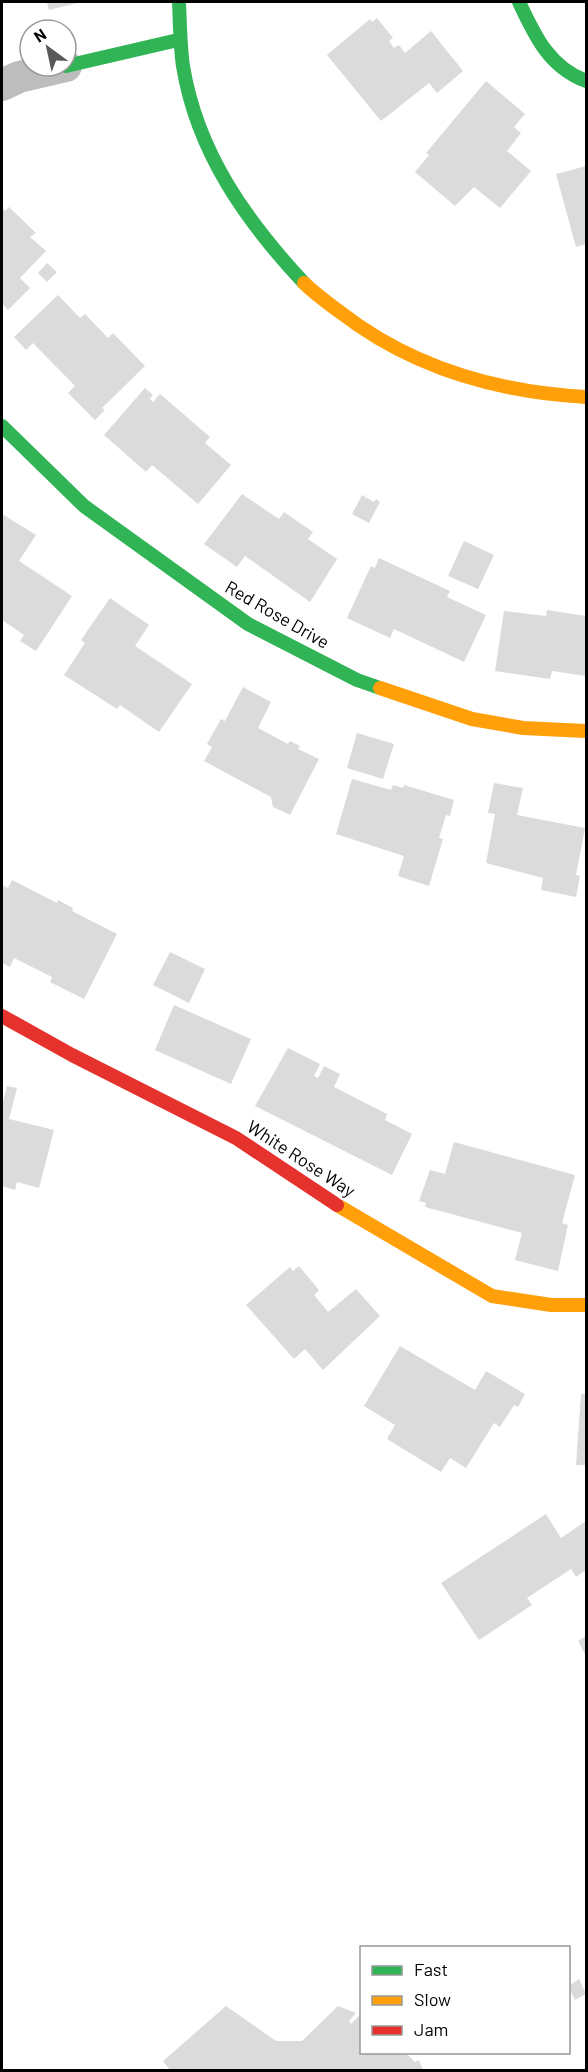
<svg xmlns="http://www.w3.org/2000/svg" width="588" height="2072" font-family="Barlow,sans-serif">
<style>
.building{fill:#dbdbdb}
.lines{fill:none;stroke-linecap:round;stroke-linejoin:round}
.street{stroke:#bdbdbd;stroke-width:32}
.fast{stroke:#30b455;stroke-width:14}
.slow{stroke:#ff9f0a;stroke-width:14}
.jam{stroke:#e5322d;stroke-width:14}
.labels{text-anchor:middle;stroke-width:5;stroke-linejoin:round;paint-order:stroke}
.street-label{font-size:18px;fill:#000;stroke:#fff}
</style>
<rect width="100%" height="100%" fill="#fff"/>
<g class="building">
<polygon points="47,2 81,2 49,10"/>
<polygon points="377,18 393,38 389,41 394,48 399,45 405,53 431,31 463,71 437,93 429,83 381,121 327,55 370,19 372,22"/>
<polygon points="486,81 525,114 514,127 521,133 507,151 531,171 500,208 474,187 455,206 415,172 429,155 426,153"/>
<polygon points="586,166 586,244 576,247 556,174"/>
<polygon points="2,207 5,211 9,207 36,233 30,237 46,251 20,278 30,288 8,310 2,303"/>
<polygon points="47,263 57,272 47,282 38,273"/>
<polygon points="58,295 80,318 85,314 108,338 113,333 145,366 102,408 105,410 95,420 68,393 75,386 33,343 26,350 14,337"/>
<polygon points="145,388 153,395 150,399 153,402 160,394 210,437 205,443 231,465 198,504 152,465 146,472 104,435"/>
<polygon points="242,494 279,519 284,512 313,532 308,539 337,559 310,602 245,556 237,567 204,544"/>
<polygon points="362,495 374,502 376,499 380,502 369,523 352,514"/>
<polygon points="2,514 36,535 19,561 72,596 36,651 20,641 24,635 2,620"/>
<polygon points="464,541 494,555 478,589 448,576"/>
<polygon points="379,558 450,591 447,597 486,615 464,662 394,629 390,638 347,618 371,566 375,568"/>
<polygon points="110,598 149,625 135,646 192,684 159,732 120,705 117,709 64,675 85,643 81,640"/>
<polygon points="547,610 586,616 586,676 552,671 550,679 495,671 504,611 546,616"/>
<polygon points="243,687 271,702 258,728 288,744 290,741 300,746 298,749 319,759 290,815 273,807 271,797 204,761 212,747 207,744 221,719 225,721"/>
<polygon points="357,733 394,744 383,779 347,768"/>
<polygon points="352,779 391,790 393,785 403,788 404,785 454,800 450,816 446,815 439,838 443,839 429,886 398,876 404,856 336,834"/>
<polygon points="494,783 523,788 517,815 585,828 576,875 580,876 576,897 541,890 543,878 486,863 495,814 488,813"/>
<polygon points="12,880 57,903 58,900 73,908 72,911 117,934 84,999 50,982 52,977 14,958 10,967 2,963 2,885 8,888"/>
<polygon points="170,952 205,969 189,1003 153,985"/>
<polygon points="174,1005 251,1039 231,1084 155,1050"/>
<polygon points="288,1048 320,1064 314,1076 318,1078 324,1066 340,1074 334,1087 387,1114 385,1120 412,1134 392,1175 255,1106"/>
<polygon points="7,1086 17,1088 9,1119 54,1130 39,1188 17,1182 15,1190 2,1186 2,1105"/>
<polygon points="454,1142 575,1175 562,1223 568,1225 558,1271 515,1260 522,1233 425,1207 426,1203 419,1201 430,1170 445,1174"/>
<polygon points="299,1266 319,1290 314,1295 328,1312 356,1289 380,1316 323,1370 305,1349 294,1359 246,1305 290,1267 293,1271"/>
<polygon points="400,1346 475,1390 486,1371 525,1394 518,1407 514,1405 500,1427 494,1423 466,1468 450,1458 441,1472 387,1439 395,1425 364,1406"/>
<polygon points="581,1394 586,1394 586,1465 576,1465"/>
<polygon points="546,1514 561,1538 586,1521 586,1570 576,1577 571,1569 527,1598 532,1605 479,1640 441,1583"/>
<polygon points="586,1636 586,1656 578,1641"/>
<polygon points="579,1979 586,1994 575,2000 568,1986"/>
<polygon points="226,2006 276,2041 302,2041 338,2006 356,2013 349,2021 351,2024 362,2013 362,2052 405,2052 415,2062 419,2060 423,2070 170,2070 163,2061"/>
</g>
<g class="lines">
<polyline class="street" points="2,85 19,77 66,66"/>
<g class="fast">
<path d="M179,2C180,23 180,45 183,66C197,152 246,221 304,283"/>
<path d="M519,2C535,36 549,67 586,81"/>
<polyline points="66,66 178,40"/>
<polyline points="2,426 84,506 248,624 357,680 380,688"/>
</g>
<g class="slow">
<path d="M304,283C315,294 328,303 340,312C412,368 496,392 586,397"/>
<polyline points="380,688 472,719 523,728 586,731"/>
<polyline points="337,1205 492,1296 551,1305 586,1305"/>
</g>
<polyline class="jam" points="2,1016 72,1055 236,1138 337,1205"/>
</g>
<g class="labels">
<g class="street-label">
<text transform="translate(277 615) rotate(30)" y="6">Red Rose Drive</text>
<text transform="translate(301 1159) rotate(33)" y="6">White Rose Way</text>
</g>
</g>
<rect width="588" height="2072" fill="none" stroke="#000000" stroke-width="6"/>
<rect x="360" y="1946" width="210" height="108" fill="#ffffff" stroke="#999999" stroke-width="1.5"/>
<rect x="372" y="1966" width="30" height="9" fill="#30b455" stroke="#999999" stroke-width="1.5"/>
<text x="414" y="1976" font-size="18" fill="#000000">Fast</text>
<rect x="372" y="1996" width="30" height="9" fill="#ff9f0a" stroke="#999999" stroke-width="1.5"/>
<text x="414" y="2006" font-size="18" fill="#000000">Slow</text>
<rect x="372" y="2026" width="30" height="9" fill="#e5322d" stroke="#999999" stroke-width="1.5"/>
<text x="414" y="2036" font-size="18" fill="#000000">Jam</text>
<g transform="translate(48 48) rotate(327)"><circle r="28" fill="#ffffff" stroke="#999999" stroke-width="1.5"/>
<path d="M0-4.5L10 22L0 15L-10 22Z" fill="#595959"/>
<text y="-9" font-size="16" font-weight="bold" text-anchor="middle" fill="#000000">N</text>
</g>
</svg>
